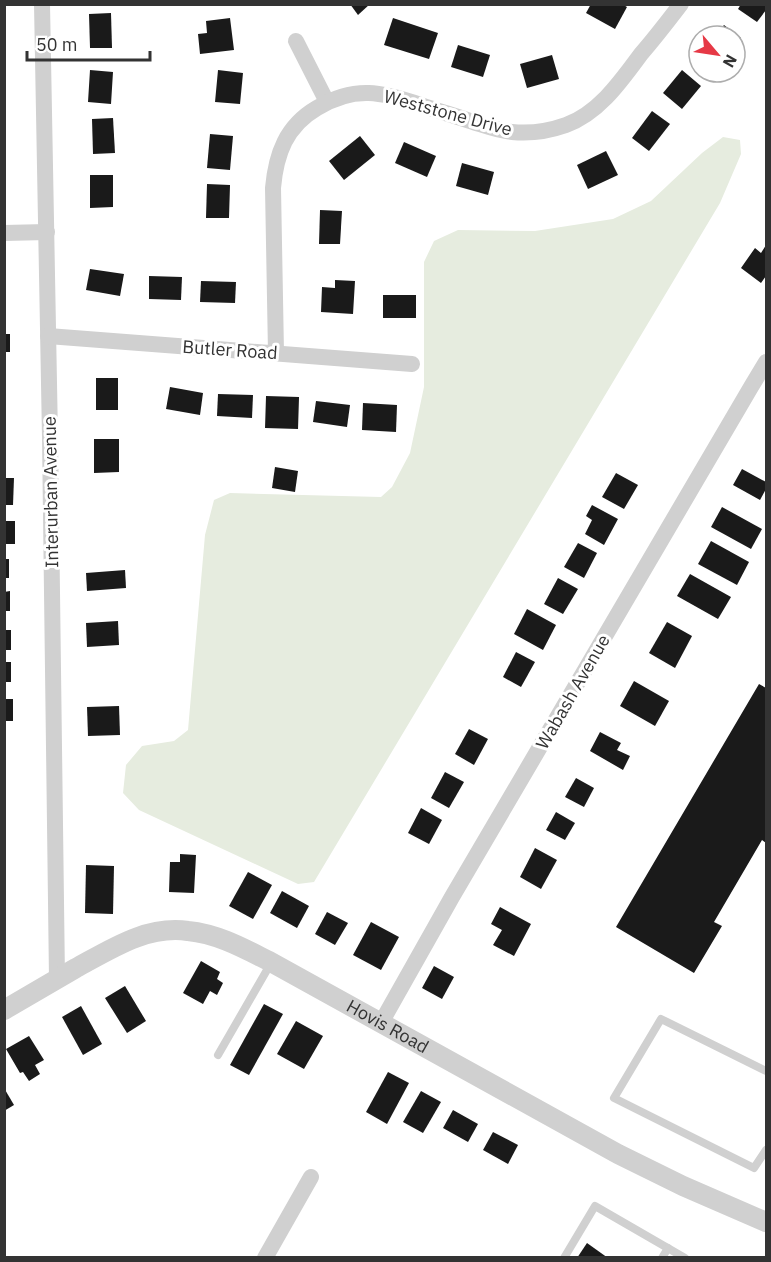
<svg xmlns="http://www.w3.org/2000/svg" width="771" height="1262" font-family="'IBM Plex Sans',sans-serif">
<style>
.green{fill:#e6ecdf}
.building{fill:#1a1a1a}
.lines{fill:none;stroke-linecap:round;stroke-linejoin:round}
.service{stroke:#d0d0d0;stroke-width:8}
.minor{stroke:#d0d0d0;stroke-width:16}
.tertiary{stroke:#d0d0d0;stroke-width:20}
.labels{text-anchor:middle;stroke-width:6;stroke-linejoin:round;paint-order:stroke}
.street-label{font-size:18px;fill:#333;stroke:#fff}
</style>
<rect width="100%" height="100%" fill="#fff"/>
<polygon class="green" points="723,137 740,140 741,154 720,203 314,882 298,884 139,810 123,793 126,765 142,746 174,741 188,730 205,535 214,500 230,493 381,497 392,487 410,453 424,387 424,262 434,241 458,230 535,231 613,219 651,201 702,153"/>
<g class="building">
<polygon points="350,4 370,4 358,15"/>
<polygon points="591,4 622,4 627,7 615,29 586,13"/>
<polygon points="741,4 766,4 766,10 757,22 738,9"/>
<polygon points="111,13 112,48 90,48 89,14"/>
<polygon points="230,18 234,50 200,54 198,34 207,33 206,21"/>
<polygon points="393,18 438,33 429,59 384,45"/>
<polygon points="724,25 741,38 735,45 735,36 715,36"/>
<polygon points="458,45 490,55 483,77 451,67"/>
<polygon points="552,55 559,79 527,88 520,64"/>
<polygon points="90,70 113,72 111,104 88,102"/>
<polygon points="218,70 243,73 240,104 215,102"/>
<polygon points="682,70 701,86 682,109 663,93"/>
<polygon points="652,111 670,124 649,151 632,138"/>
<polygon points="113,118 115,153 93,154 92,119"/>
<polygon points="210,134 233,136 230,170 207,168"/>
<polygon points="360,136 375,155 344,180 329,161"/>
<polygon points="404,142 436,156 427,177 395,163"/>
<polygon points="606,151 618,175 588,189 577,165"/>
<polygon points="462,163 494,172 488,195 456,186"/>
<polygon points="90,175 113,175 113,207 90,208"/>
<polygon points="207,184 230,185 229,218 206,218"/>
<polygon points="320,210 342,211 340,244 319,244"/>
<polygon points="766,245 766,276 761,283 741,268 755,248 761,253"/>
<polygon points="90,269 124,274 120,296 86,290"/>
<polygon points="149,276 182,277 181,300 149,299"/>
<polygon points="335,280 355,281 353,314 321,312 322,287 335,288"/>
<polygon points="201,281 236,282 235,303 200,302"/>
<rect x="383" y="295" width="33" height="23"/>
<rect x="4" y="334" width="6" height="18"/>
<rect x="96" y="378" width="22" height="32"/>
<polygon points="170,387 203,393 200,415 166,409"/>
<polygon points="218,394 253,395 252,418 217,416"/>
<polygon points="266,396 299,397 298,429 265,428"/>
<polygon points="316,401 350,405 347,427 313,422"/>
<polygon points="363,403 397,405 396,432 362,430"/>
<polygon points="94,439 119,439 119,472 94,473"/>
<polygon points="275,467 298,471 295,492 272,488"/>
<polygon points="742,469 766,482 766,489 760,500 733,485"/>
<polygon points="616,473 638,485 624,509 602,497"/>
<polygon points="4,478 14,478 13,505 4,505"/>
<polygon points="592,505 618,519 604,545 585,534 592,520 586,516"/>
<polygon points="722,507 762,529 751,549 711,527"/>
<rect x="5" y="521" width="10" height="23"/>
<polygon points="711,541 749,562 737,585 698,564"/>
<polygon points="578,543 597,553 584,578 564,567"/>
<rect x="4" y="559" width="5" height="19"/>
<polygon points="125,570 126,588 87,591 86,573"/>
<polygon points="690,574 731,597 718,619 677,596"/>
<polygon points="558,578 578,589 563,614 544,604"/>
<polygon points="10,591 10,611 4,611 4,592"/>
<polygon points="527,609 556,625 543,650 514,634"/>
<polygon points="118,621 119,645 87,647 86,623"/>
<polygon points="667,622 692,636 675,668 649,653"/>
<rect x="4" y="630" width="7" height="20"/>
<polygon points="516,652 535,662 521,687 503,677"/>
<rect x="4" y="662" width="7" height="20"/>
<polygon points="634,681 669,701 655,726 620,706"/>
<polygon points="759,684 766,688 766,843 762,840 714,922 722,926 694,973 616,927"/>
<rect x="4" y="699" width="9" height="22"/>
<polygon points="119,706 120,735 88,736 87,707"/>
<polygon points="469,729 488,739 474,765 455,754"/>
<polygon points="600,732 621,743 617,750 630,756 623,770 590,751"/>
<polygon points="445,772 464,782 449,808 431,798"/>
<polygon points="576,778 594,788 584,807 565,797"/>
<polygon points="421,808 442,820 429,844 408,833"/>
<polygon points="556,812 575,823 565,840 546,830"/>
<polygon points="535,848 557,860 541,889 520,877"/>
<polygon points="180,854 196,855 194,893 169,892 170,862 180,862"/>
<polygon points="86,865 114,866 113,914 85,913"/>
<polygon points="248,872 272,885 253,919 229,906"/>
<polygon points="282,891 309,906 297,928 270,913"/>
<polygon points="500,907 531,924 514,956 493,945 502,930 491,924"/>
<polygon points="327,912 348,923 335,945 315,934"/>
<polygon points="371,922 399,937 381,970 353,955"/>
<polygon points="201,961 220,972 217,979 223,983 217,995 210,991 203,1004 183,993"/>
<polygon points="434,966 454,977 442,999 422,988"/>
<polygon points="125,986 146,1021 127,1033 105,998"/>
<polygon points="264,1004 283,1014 249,1075 230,1065"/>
<polygon points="81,1006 102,1044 83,1055 62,1017"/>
<polygon points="296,1021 323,1036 304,1069 277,1054"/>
<polygon points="29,1036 44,1060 35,1065 40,1074 29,1081 23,1072 20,1073 6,1049"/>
<polygon points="388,1072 409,1083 387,1124 366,1112"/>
<polygon points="4,1088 14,1105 4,1111"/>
<polygon points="421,1091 441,1102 423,1133 403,1122"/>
<polygon points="453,1110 478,1124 468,1142 443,1128"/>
<polygon points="493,1132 518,1145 508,1164 483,1150"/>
<polygon points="587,1243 608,1258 577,1258"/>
</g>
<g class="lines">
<g class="service">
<polyline points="218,1055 271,963"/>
<polyline points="766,1071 661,1019 614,1098 754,1168 766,1150"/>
<polyline points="564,1258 595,1206 685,1258"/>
<polyline points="662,1258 668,1248"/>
</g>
<g class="minor">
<polyline points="42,4 50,437 57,979"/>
<polyline points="296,41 327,102"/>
<polyline points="4,233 47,232"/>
<polyline points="48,336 412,364"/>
<path d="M276,353L273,188C276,154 286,126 317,108C355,85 382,92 421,105C438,111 456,116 473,122C486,126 499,131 512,132C531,134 549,131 566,125C599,113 621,81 641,54C655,38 668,21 681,4"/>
<polyline points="381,1023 452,897 751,387 766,362"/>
<polyline points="265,1258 311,1177"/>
</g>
<path class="tertiary" id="s1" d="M4,1010C28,996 52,982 76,968C111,949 147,925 188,931C218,934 243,948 269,961L618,1154L683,1186L766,1222"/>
</g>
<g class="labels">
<g class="street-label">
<text transform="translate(448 113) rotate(15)" y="6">Weststone Drive</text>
<text transform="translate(230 350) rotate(4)" y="6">Butler Road</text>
<text transform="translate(51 492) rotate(-91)" y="6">Interurban Avenue</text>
<text transform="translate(573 692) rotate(-60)" y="6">Wabash Avenue</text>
<text dy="6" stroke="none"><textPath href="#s1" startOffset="426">Hovis Road</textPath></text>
</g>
</g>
<rect width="771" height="1262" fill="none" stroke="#333333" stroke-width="12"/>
<g transform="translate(717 54) rotate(119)"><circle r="28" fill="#ffffff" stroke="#adadad" stroke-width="1.5"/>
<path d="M0-4.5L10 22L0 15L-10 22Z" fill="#e63946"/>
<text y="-9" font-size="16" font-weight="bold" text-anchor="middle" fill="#333333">N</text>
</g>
<path d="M27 51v9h123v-9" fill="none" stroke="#333333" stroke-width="3"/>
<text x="36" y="51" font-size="18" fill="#333333" stroke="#ffffff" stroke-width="4.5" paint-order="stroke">50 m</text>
</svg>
